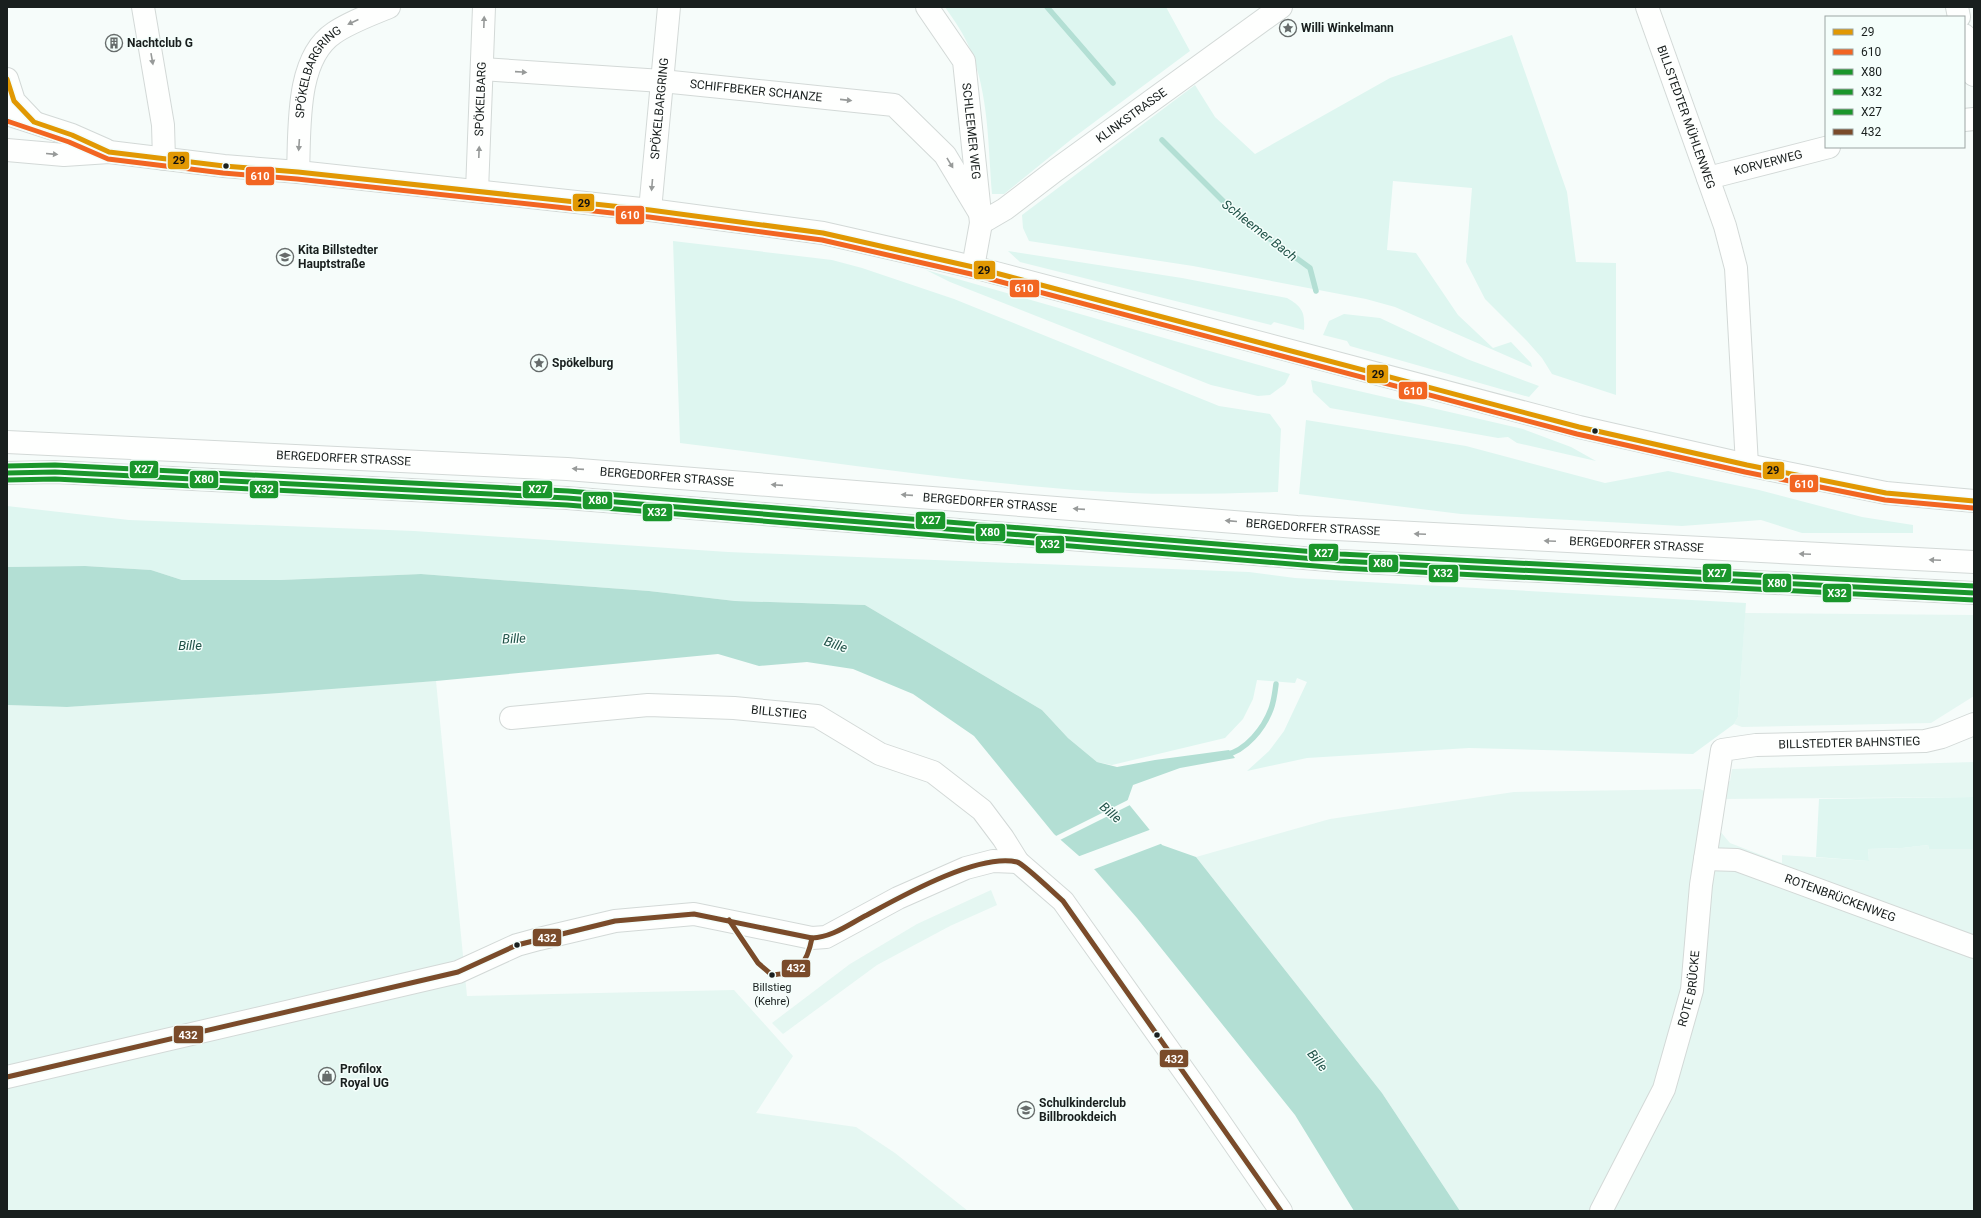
<svg xmlns="http://www.w3.org/2000/svg" width="1981" height="1218" font-family="Roboto,sans-serif">
<style>
.built{fill:#e5f7f2}
.green{fill:#def6f0}
.water{fill:#b3dfd4}
.pier{fill:#f6fcfa}
.lines{fill:none;stroke-linecap:round;stroke-linejoin:round}
.stream{stroke:#b3dfd4;stroke-width:5.5}
.minor-casing{stroke:#d3d9d7;stroke-width:24}
.highway-casing{stroke:#d3d9d7;stroke-width:24}
.minor{stroke:#fefffe;stroke-width:22}
.highway{stroke:#fefffe;stroke-width:22}
.bus-1-casing{stroke:#f4fefb;stroke-width:8}
.bus-2-casing{stroke:#f4fefb;stroke-width:8}
.bus-3-casing{stroke:#f4fefb;stroke-width:8}
.bus-4-casing{stroke:#f4fefb;stroke-width:8}
.bus-5-casing{stroke:#f4fefb;stroke-width:8}
.bus-6-casing{stroke:#f4fefb;stroke-width:8}
.bus-1{stroke:#e19803;stroke-width:5}
.bus-2{stroke:#f26522;stroke-width:5}
.bus-3{stroke:#1a962b;stroke-width:5}
.bus-4{stroke:#1a962b;stroke-width:5}
.bus-5{stroke:#1a962b;stroke-width:5}
.bus-6{stroke:#7a4b2a;stroke-width:5}
.oneway{fill:#979a99}
.bus-dot{fill:#191f1e;stroke:#f4fefb;stroke-width:1.5}
.labels{text-anchor:middle;stroke-width:3;stroke-linejoin:round;paint-order:stroke}
.bus-label{font-size:11px;fill:#191f1e;stroke:#f4fefb}
.poi-label{font-size:12px;font-weight:bold;fill:#191f1e;stroke:#f4fefb;text-anchor:start}
.street-label{font-size:12px;fill:#191f1e;stroke:#f4fefb}
.water-label{font-size:13px;font-style:italic;fill:#205248;stroke:#f4fefb}
.line-badge{stroke:#f4fefb;stroke-width:1.5}
.badge-label{font-size:11px;text-anchor:middle;font-weight:bold;fill:#fff}
.pale-badge-label{font-size:11px;text-anchor:middle;font-weight:bold;fill:#111}
</style>
<rect width="100%" height="100%" fill="#f6fcfa"/>
<g class="built">
<polygon points="1745,613 1974,615 1974,696 1931,723 1742,727 1734,724 1738,717"/>
<polygon points="436,681 467,996 734,990 793,1056 756,1113 856,1127 895,1153 968,1211 7,1211 7,705 67,707"/>
<polygon points="1974,762 1974,797 1722,799 1719,830 1730,843 1782,863 1782,855 1869,861 1868,849 1902,848 1928,845 1929,849 1974,849 1974,1211 1460,1211 1382,1093 1196,857 1330,819 1514,792 1700,789 1721,799 1725,781 1730,781 1732,769"/>
<polygon points="991,890 997,905 950,926 877,965 783,1034 772,1023 850,964 917,924"/>
</g>
<g class="green">
<path d="M945,7H1166L1190,51L1073,138L1004,194H992C988,145 989,95 970,49C964,34 954,20 945,7Z"/>
<polygon points="1512,35 1567,192 1576,262 1616,263 1616,395 1552,374 1542,358 1527,341 1485,299 1466,262 1472,188 1393,181 1387,250 1416,253 1458,315 1493,348 1511,342 1531,363 1532,367 1395,307 1366,299 1193,266 1029,241 1023,228 1022,215 1195,85 1215,117 1255,154 1390,78"/>
<path d="M673,241L832,260L862,268L954,299L1219,406L1270,414L1281,429L1278,492C1229,493 1179,495 1130,493C980,486 828,461 680,443Z"/>
<path d="M1008,251L1182,278L1287,298C1303,307 1305,313 1304,330L1274,322L1271,325L1020,262Z"/>
<polygon points="926,270 1290,374 1285,384 1270,395 1258,396 1211,385 950,282"/>
<polygon points="1344,314 1380,318 1467,359 1539,386 1529,397 1350,346 1347,341 1323,335 1329,321"/>
<polygon points="1311,380 1523,429 1571,447 1596,461 1517,443 1508,437 1498,438 1330,408 1313,392"/>
<polygon points="1306,420 1466,446 1605,483 1668,471 1759,490 1862,517 1913,525 1913,533 1802,533 1761,520 1682,526 1461,514 1299,494"/>
<polygon points="7,506 129,520 414,531 728,552 1249,572 1295,578 1746,603 1738,717 1734,724 1693,754 1469,748 1307,758 1247,771 1269,751 1284,731 1307,682 1297,678 1295,683 1257,680 1253,699 1243,719 1225,738 1112,765 1097,762 1068,738 1042,710 865,605 735,601 649,591 421,574 281,580 182,580 151,570 85,566 7,567"/>
<polygon points="1974,797 1974,849 1929,849 1928,845 1902,848 1868,849 1869,861 1816,857 1819,799"/>
</g>
<polygon class="water" points="85,566 151,570 182,580 281,580 421,574 649,591 735,601 865,605 1042,710 1068,738 1097,762 1117,767 1155,760 1229,750 1235,758 1180,768 1133,785 1127,802 1162,845 1196,857 1382,1093 1460,1211 1354,1211 1295,1115 1137,918 1095,870 1054,834 974,736 913,694 853,669 807,662 759,666 718,654 436,681 279,693 67,707 7,705 7,567"/>
<g class="pier">
<polygon points="1130,799 1129,802 1132,804 1058,841 1054,837"/>
<polygon points="1152,829 1163,843 1092,870 1077,857"/>
</g>
<g class="lines">
<g class="stream">
<polyline points="1047,7 1113,83"/>
<polyline points="1162,140 1237,215 1310,268 1316,291"/>
<path d="M1225,755C1246,751 1264,728 1271,709C1274,701 1275,692 1276,684"/>
</g>
<g class="minor-casing">
<g id="minor">
<polyline points="143,7 163,125 164,159"/>
<path id="s1" d="M927,7L964,61L981,223L973,267"/>
<path id="s2" d="M1647,7L1725,226L1736,268L1747,465"/>
<polyline points="1957,7 1959,17"/>
<polyline points="1964,35 1974,75"/>
<path id="s3" d="M482,69L662,81L894,105L945,155L978,210"/>
<polyline points="7,79 14,101 33,121"/>
<polyline points="7,114 72,135 106,150"/>
<polyline points="1964,120 1974,119"/>
<polyline points="7,150 64,155 109,152 224,166 298,172 650,210 823,233 973,267 1579,427 1747,465 1886,493 1974,501"/>
<path id="s4" d="M298,172C300,130 295,59 334,33C350,22 370,15 389,7"/>
<path id="s5" d="M1708,178L1829,147"/>
<path id="s6" d="M477,191L484,7"/>
<path id="s7" d="M650,210L669,7"/>
<path id="s8" d="M981,223L1005,209L1056,170L1281,7"/>
<path id="s9" d="M511,718L648,705L734,708L817,716L880,754L933,772L982,810L1003,838L1018,862L1063,901L1201,1095L1281,1211"/>
<path id="s10" d="M1705,859L1737,860L1974,947"/>
<polyline points="7,1077 458,972 517,945 539,939 615,921 694,914 812,938 826,937 898,898 966,868 993,861 1018,862"/>
<path id="s11" d="M1601,1211L1664,1089L1692,990L1701,885L1722,750L1756,745L1925,741L1942,737L1974,724"/>
</g>
</g>
<g class="highway-casing">
<g id="highway">
<path id="s12" d="M7,442L567,469L1297,527L1974,562"/>
<polyline points="7,473 55,472 567,498 1340,561 1974,593"/>
</g>
</g>
<use href="#minor" class="minor"/>
<use href="#highway" class="highway"/>
<g class="bus-1-casing">
<polyline id="bus-1" points="7,79 14,101 34,122 72,135 109,152 224,166 298,172 650,210 823,233 973,267 1579,427 1747,465 1886,493 1974,501"/>
</g>
<g class="bus-2-casing">
<polyline id="bus-2" points="7,121 69,142 108,159 223,173 297,179 649,217 822,240 971,274 1577,434 1745,472 1885,500 1973,508"/>
</g>
<g class="bus-3-casing">
<polyline id="bus-3" points="7,473 55,472 567,498 1340,561 1974,593"/>
</g>
<g class="bus-4-casing">
<polyline id="bus-4" points="7,480 55,479 567,505 1340,568 1974,600"/>
</g>
<g class="bus-5-casing">
<polyline id="bus-5" points="7,466 55,465 568,491 1340,554 1974,586"/>
</g>
<g class="bus-6-casing">
<g id="bus-6">
<path d="M729,920L758,963L772,975C799,973 807,964 812,938"/>
<path d="M7,1077L458,972L517,945L615,921L694,914L812,938C833,937 849,924 867,915C902,896 978,853 1017,862C1024,864 1055,894 1063,901L1281,1211"/>
</g>
</g>
<use href="#bus-1" class="bus-1"/>
<use href="#bus-2" class="bus-2"/>
<use href="#bus-3" class="bus-3"/>
<use href="#bus-4" class="bus-4"/>
<use href="#bus-5" class="bus-5"/>
<use href="#bus-6" class="bus-6"/>
</g>
<defs><path id="oneway-solid" d="M-6-.8H1V-3.2L6.5 0L1 3.2V.8H-6Z"/></defs>
<g class="oneway">
<use href="#oneway-solid" transform="translate(353 22) rotate(155)"/>
<use href="#oneway-solid" transform="translate(484 22) rotate(-88)"/>
<use href="#oneway-solid" transform="translate(152 59) rotate(80)"/>
<use href="#oneway-solid" transform="translate(521 72) rotate(4)"/>
<use href="#oneway-solid" transform="translate(846 100) rotate(6)"/>
<use href="#oneway-solid" transform="translate(299 145) rotate(94)"/>
<use href="#oneway-solid" transform="translate(479 152) rotate(-88)"/>
<use href="#oneway-solid" transform="translate(52 154) rotate(5)"/>
<use href="#oneway-solid" transform="translate(950 163) rotate(59)"/>
<use href="#oneway-solid" transform="translate(652 185) rotate(95)"/>
<use href="#oneway-solid" transform="translate(578 469) rotate(-176)"/>
<use href="#oneway-solid" transform="translate(777 485) rotate(-176)"/>
<use href="#oneway-solid" transform="translate(907 495) rotate(-176)"/>
<use href="#oneway-solid" transform="translate(1079 509) rotate(-176)"/>
<use href="#oneway-solid" transform="translate(1231 521) rotate(-175)"/>
<use href="#oneway-solid" transform="translate(1420 534) rotate(-177)"/>
<use href="#oneway-solid" transform="translate(1550 541) rotate(-177)"/>
<use href="#oneway-solid" transform="translate(1805 554) rotate(-177)"/>
<use href="#oneway-solid" transform="translate(1935 560) rotate(-177)"/>
</g>
<defs>
<g id="sight-ring" transform="scale(0.9)"><circle r="9.5" fill="#f4fefb" stroke="#666c6b" stroke-width="1.5"/><path d="M0-6L1.8-2.2L6-1.7L2.9 1.2L3.7 5.4L0 3.3L-3.7 5.4L-2.9 1.2L-6-1.7L-1.8-2.2Z" fill="#666c6b"/></g>
<g id="building-ring" transform="scale(0.9)"><circle r="9.5" fill="#f4fefb" stroke="#666c6b" stroke-width="1.5"/><path d="M-4-6H4V6H1V3H-1V6H-4ZM-2.5-4.3h1.7v1.8h-1.7ZM.8-4.3h1.7v1.8H.8ZM-2.5-1h1.7V.8h-1.7ZM.8-1h1.7V.8H.8Z" fill="#666c6b"/></g>
<g id="school-ring" transform="scale(0.9)"><circle r="9.5" fill="#f4fefb" stroke="#666c6b" stroke-width="1.5"/><path d="M0-5L7-2L0 1L-7-2ZM-4 1L0 2.5L4 1V4Q0 6-4 4Z" fill="#666c6b"/></g>
<g id="shop-ring" transform="scale(0.9)"><circle r="9.5" fill="#f4fefb" stroke="#666c6b" stroke-width="1.5"/><path d="M-5-2.5h2.3a2.7 3.5 0 0 1 5.4 0H5L5.5 6h-11ZM-1.5-2.5h3a1.5 2.3 0 0 0-3 0Z" fill="#666c6b"/></g>
</defs>
<g fill-rule="evenodd">
<use href="#sight-ring" x="1288" y="28"/>
<use href="#building-ring" x="114" y="43"/>
<use href="#school-ring" x="285" y="257"/>
<use href="#sight-ring" x="539" y="363"/>
<use href="#shop-ring" x="327" y="1076"/>
<use href="#school-ring" x="1026" y="1110"/>
</g>
<g class="bus-dot">
<circle cx="226" cy="166" r="3.5"/>
<circle cx="1595" cy="431" r="3.5"/>
<circle cx="517" cy="945" r="3.5"/>
<circle cx="772" cy="975" r="3.5"/>
<circle cx="1157" cy="1035" r="3.5"/>
</g>
<g class="labels">
<g class="bus-label">
<text x="772" y="991">Billstieg<tspan x="772" dy="14">(Kehre)</tspan></text>
</g>
<g class="poi-label">
<text x="1301" y="32">Willi Winkelmann</text>
<text x="127" y="47">Nachtclub G</text>
<text x="298" y="254">Kita Billstedter<tspan x="298" dy="14">Hauptstraße</tspan></text>
<text x="552" y="367">Spökelburg</text>
<text x="340" y="1073">Profilox<tspan x="340" dy="14">Royal UG</tspan></text>
<text x="1039" y="1107">Schulkinderclub<tspan x="1039" dy="14">Billbrookdeich</tspan></text>
</g>
<g class="street-label">
<text dy="4" stroke="none"><textPath href="#s4" startOffset="105">SPÖKELBARGRING</textPath></text>
<text dy="4" stroke="none"><textPath href="#s3" startOffset="275">SCHIFFBEKER SCHANZE</textPath></text>
<text dy="4" stroke="none"><textPath href="#s6" startOffset="92">SPÖKELBARG</textPath></text>
<text dy="4" stroke="none"><textPath href="#s7" startOffset="102">SPÖKELBARGRING</textPath></text>
<text dy="4" stroke="none"><textPath href="#s8" startOffset="185">KLINKSTRASSE</textPath></text>
<text dy="4" stroke="none"><textPath href="#s2" startOffset="117">BILLSTEDTER MÜHLENWEG</textPath></text>
<text dy="4" stroke="none"><textPath href="#s1" startOffset="136">SCHLEEMER WEG</textPath></text>
<text dy="4" stroke="none"><textPath href="#s5" startOffset="62">KORVERWEG</textPath></text>
<text dy="4" stroke="none"><textPath href="#s12" startOffset="337">BERGEDORFER STRASSE</textPath></text>
<text dy="4" stroke="none"><textPath href="#s12" startOffset="661">BERGEDORFER STRASSE</textPath></text>
<text dy="4" stroke="none"><textPath href="#s12" startOffset="985">BERGEDORFER STRASSE</textPath></text>
<text dy="4" stroke="none"><textPath href="#s12" startOffset="1309">BERGEDORFER STRASSE</textPath></text>
<text dy="4" stroke="none"><textPath href="#s12" startOffset="1633">BERGEDORFER STRASSE</textPath></text>
<text dy="4" stroke="none"><textPath href="#s9" startOffset="269">BILLSTIEG</textPath></text>
<text dy="4" stroke="none"><textPath href="#s11" startOffset="610">BILLSTEDTER BAHNSTIEG</textPath></text>
<text dy="4" stroke="none"><textPath href="#s10" startOffset="142">ROTENBRÜCKENWEG</textPath></text>
<text dy="4" stroke="none"><textPath href="#s11" startOffset="241">ROTE BRÜCKE</textPath></text>
</g>
<g class="water-label">
<text transform="translate(1260 230) rotate(38)" y="5">Schleemer Bach</text>
<text transform="translate(514 638) rotate(-2)" y="5">Bille</text>
<text transform="translate(836 644) rotate(19)" y="5">Bille</text>
<text x="190" y="650">Bille</text>
<text transform="translate(1111 812) rotate(41)" y="5">Bille</text>
<text transform="translate(1318 1060) rotate(51)" y="5">Bille</text>
</g>
</g>
<g class="line-badge">
<rect x="167" y="151" width="23" height="19" rx="4" fill="#e19803"/>
<rect x="245" y="166" width="30" height="20" rx="4" fill="#f26522"/>
<rect x="572" y="193" width="23" height="19" rx="4" fill="#e19803"/>
<rect x="615" y="205" width="30" height="20" rx="4" fill="#f26522"/>
<rect x="973" y="260" width="23" height="20" rx="4" fill="#e19803"/>
<rect x="1009" y="279" width="31" height="19" rx="4" fill="#f26522"/>
<rect x="1366" y="364" width="23" height="20" rx="4" fill="#e19803"/>
<rect x="1398" y="381" width="30" height="19" rx="4" fill="#f26522"/>
<rect x="129" y="460" width="30" height="19" rx="4" fill="#1a962b"/>
<rect x="1762" y="461" width="23" height="19" rx="4" fill="#e19803"/>
<rect x="189" y="470" width="30" height="19" rx="4" fill="#1a962b"/>
<rect x="1789" y="474" width="30" height="19" rx="4" fill="#f26522"/>
<rect x="522" y="480" width="31" height="19" rx="4" fill="#1a962b"/>
<rect x="249" y="480" width="30" height="19" rx="4" fill="#1a962b"/>
<rect x="582" y="491" width="31" height="19" rx="4" fill="#1a962b"/>
<rect x="642" y="503" width="31" height="19" rx="4" fill="#1a962b"/>
<rect x="915" y="511" width="31" height="19" rx="4" fill="#1a962b"/>
<rect x="975" y="523" width="31" height="19" rx="4" fill="#1a962b"/>
<rect x="1035" y="535" width="30" height="19" rx="4" fill="#1a962b"/>
<rect x="1308" y="543" width="31" height="19" rx="4" fill="#1a962b"/>
<rect x="1368" y="554" width="31" height="19" rx="4" fill="#1a962b"/>
<rect x="1702" y="563" width="30" height="20" rx="4" fill="#1a962b"/>
<rect x="1428" y="564" width="31" height="19" rx="4" fill="#1a962b"/>
<rect x="1762" y="573" width="30" height="20" rx="4" fill="#1a962b"/>
<rect x="1822" y="583" width="30" height="20" rx="4" fill="#1a962b"/>
<rect x="532" y="928" width="30" height="19" rx="4" fill="#7a4b2a"/>
<rect x="781" y="959" width="30" height="19" rx="4" fill="#7a4b2a"/>
<rect x="173" y="1025" width="31" height="19" rx="4" fill="#7a4b2a"/>
<rect x="1159" y="1049" width="30" height="19" rx="4" fill="#7a4b2a"/>
</g>
<g class="badge-label">
<text x="260" y="180">610</text>
<text x="630" y="219">610</text>
<text x="1024" y="292">610</text>
<text x="1413" y="395">610</text>
<text x="144" y="473">X27</text>
<text x="204" y="483">X80</text>
<text x="1804" y="488">610</text>
<text x="538" y="493">X27</text>
<text x="264" y="493">X32</text>
<text x="598" y="504">X80</text>
<text x="657" y="516">X32</text>
<text x="931" y="524">X27</text>
<text x="990" y="536">X80</text>
<text x="1050" y="548">X32</text>
<text x="1324" y="557">X27</text>
<text x="1383" y="567">X80</text>
<text x="1717" y="577">X27</text>
<text x="1443" y="577">X32</text>
<text x="1777" y="587">X80</text>
<text x="1837" y="597">X32</text>
<text x="547" y="942">432</text>
<text x="796" y="972">432</text>
<text x="188" y="1039">432</text>
<text x="1174" y="1063">432</text>
</g>
<g class="pale-badge-label">
<text x="179" y="164">29</text>
<text x="584" y="207">29</text>
<text x="984" y="274">29</text>
<text x="1378" y="378">29</text>
<text x="1773" y="474">29</text>
</g>
<rect width="1981" height="1218" fill="none" stroke="#191f1e" stroke-width="16"/>
<rect x="1825" y="16" width="140" height="132" fill="#f4fefb" stroke="#9ca5a3"/>
<rect x="1833" y="29" width="20" height="6" fill="#e19803" stroke="#9ca5a3"/>
<text x="1861" y="36" font-size="12" fill="#191f1e">29</text>
<rect x="1833" y="49" width="20" height="6" fill="#f26522" stroke="#9ca5a3"/>
<text x="1861" y="56" font-size="12" fill="#191f1e">610</text>
<rect x="1833" y="69" width="20" height="6" fill="#1a962b" stroke="#9ca5a3"/>
<text x="1861" y="76" font-size="12" fill="#191f1e">X80</text>
<rect x="1833" y="89" width="20" height="6" fill="#1a962b" stroke="#9ca5a3"/>
<text x="1861" y="96" font-size="12" fill="#191f1e">X32</text>
<rect x="1833" y="109" width="20" height="6" fill="#1a962b" stroke="#9ca5a3"/>
<text x="1861" y="116" font-size="12" fill="#191f1e">X27</text>
<rect x="1833" y="129" width="20" height="6" fill="#7a4b2a" stroke="#9ca5a3"/>
<text x="1861" y="136" font-size="12" fill="#191f1e">432</text>
</svg>
